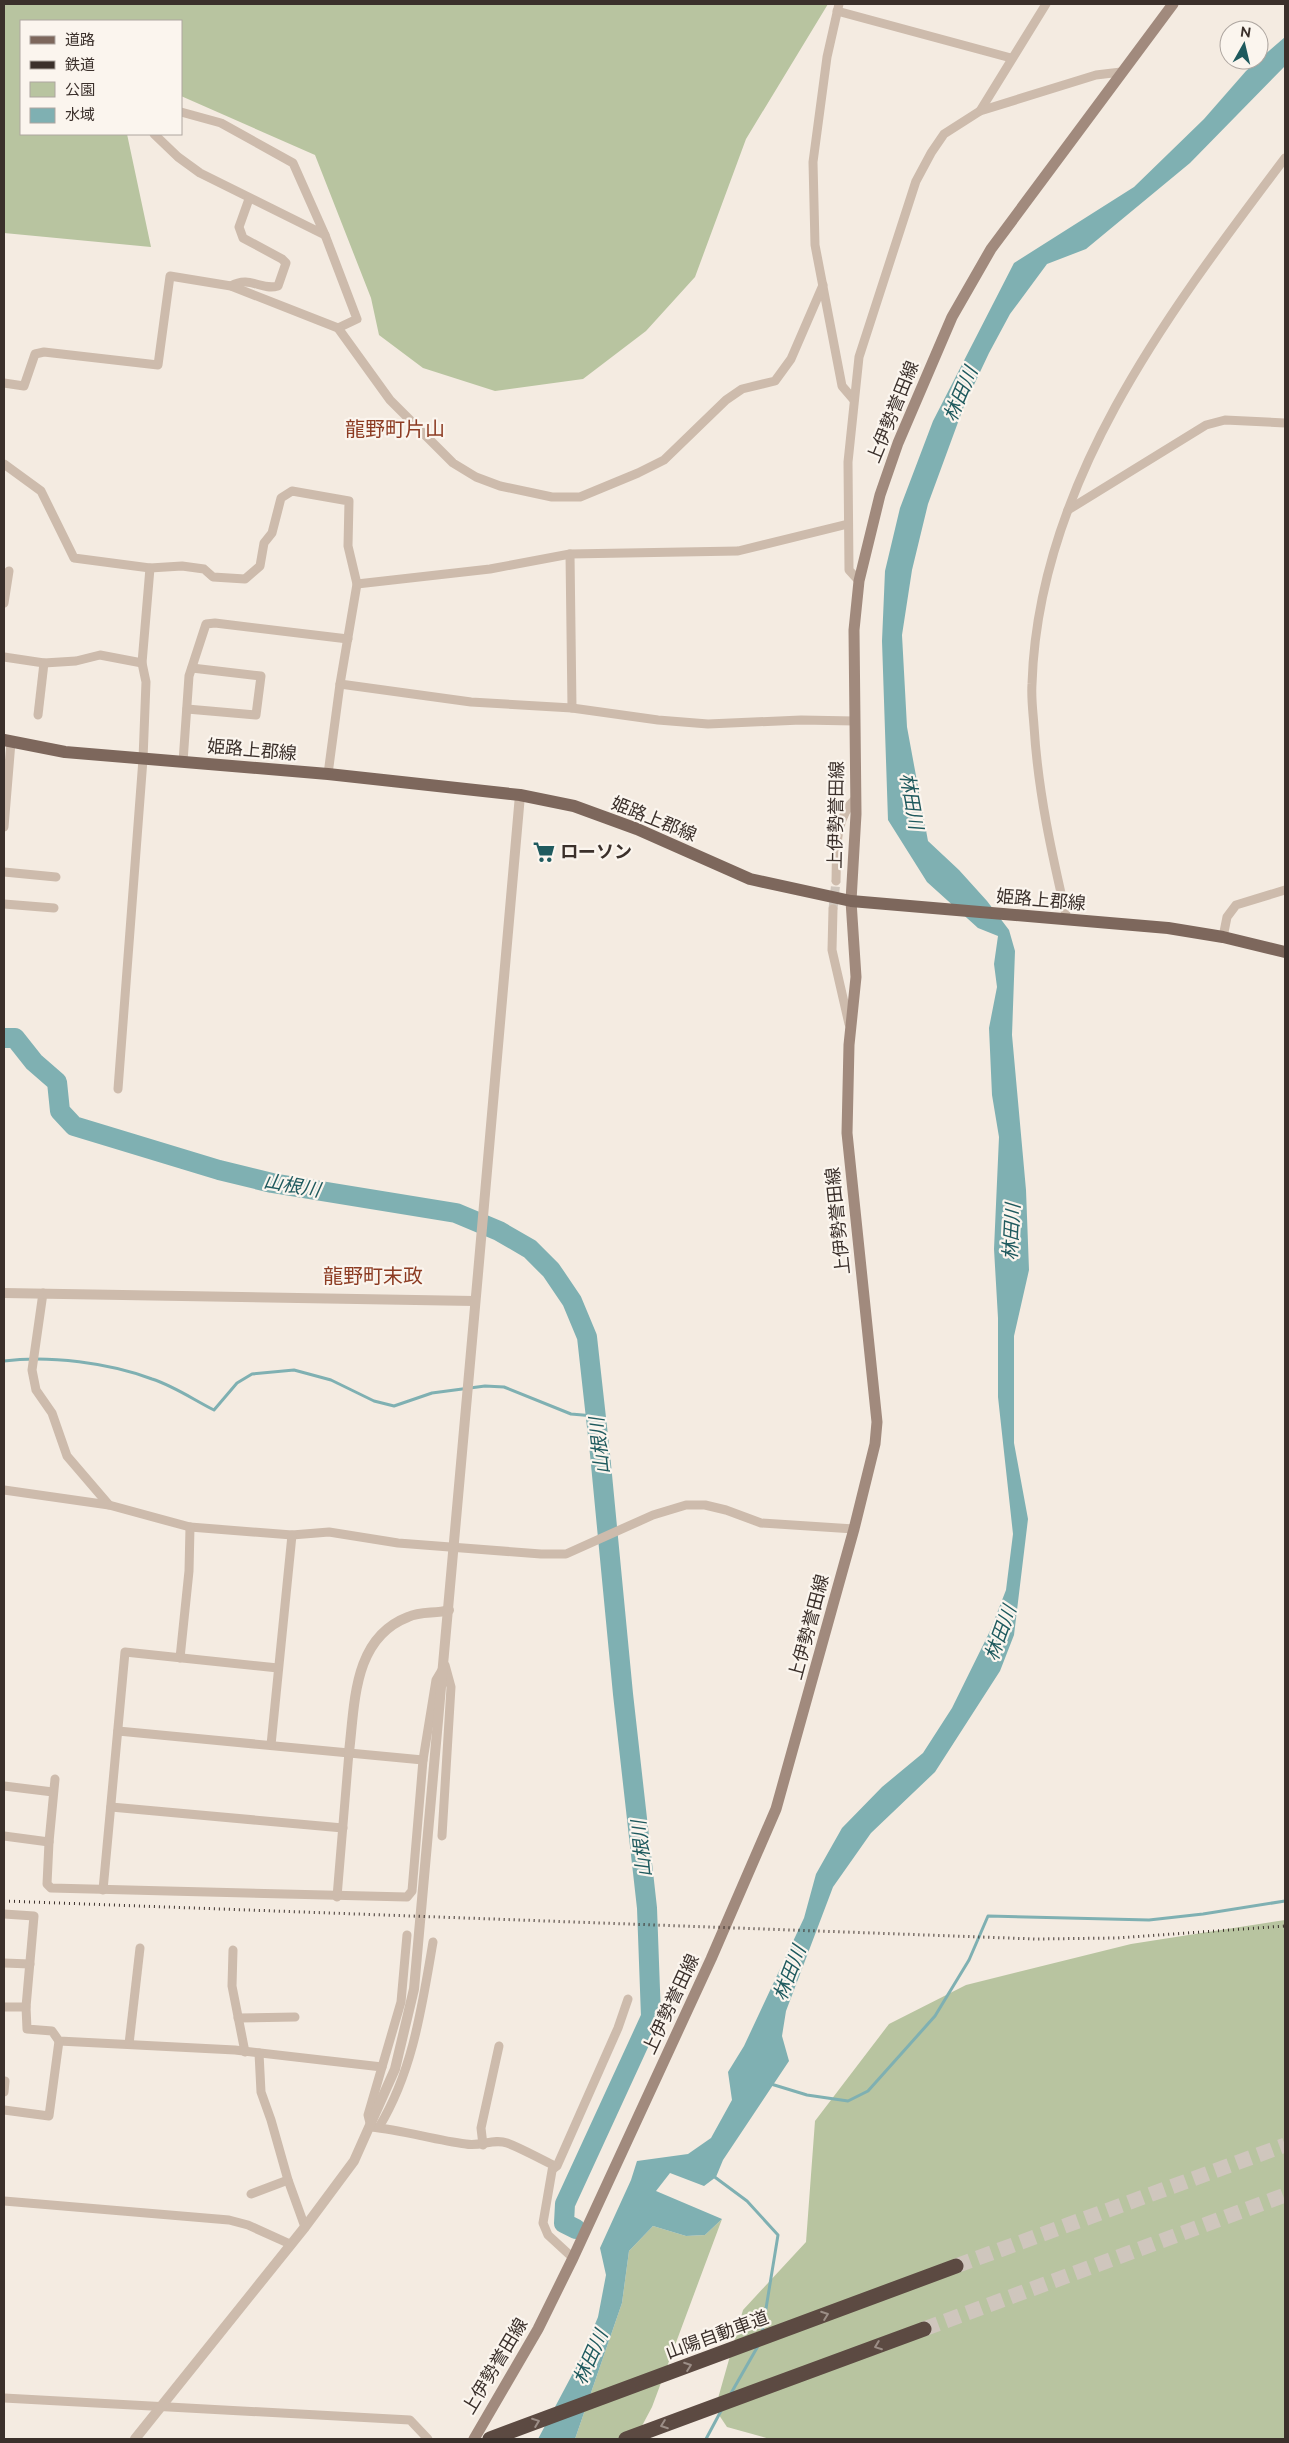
<svg xmlns="http://www.w3.org/2000/svg" width="1289" height="2443" font-family="Raleway,'Noto Sans JP',sans-serif">
<style>
.green{fill:#b8c4a0}
.water{fill:#7fb0b2}
.lines{fill:none;stroke-linecap:round;stroke-linejoin:round}
.stream{stroke:#7fb0b2;stroke-width:3}
.river{stroke:#7fb0b2;stroke-width:20}
.minor-tunnel{stroke:#cfc6bd;stroke-width:9;stroke-dasharray:9 4.5;stroke-linecap:butt}
.motorway-tunnel{stroke:#cfc6bd;stroke-width:15;stroke-dasharray:15 8;stroke-linecap:butt}
.minor{stroke:#cdbbac;stroke-width:9}
.tertiary{stroke:#cdbbac;stroke-width:10}
.secondary{stroke:#a18a7d;stroke-width:11}
.primary{stroke:#7d675c;stroke-width:12}
.motorway{stroke:#5c4a42;stroke-width:15}
.rail{stroke:#3b302b;stroke-width:3;stroke-dasharray:1 4;stroke-linecap:butt}
.oneway{stroke:#9c8e87}
.labels{text-anchor:middle;stroke-width:4.5;stroke-linejoin:round;paint-order:stroke}
.street-label{font-size:18px;fill:#3b302b;stroke:#fbf5ee}
.poi-label{font-size:18px;font-weight:bold;fill:#3b302b;stroke:#fbf5ee;text-anchor:start}
.water-label{font-size:19px;font-style:italic;fill:#1f5a5e;stroke:#fbf5ee}
.quarter-label{font-size:20px;fill:#8c3b22;stroke:#fbf5ee}
</style>
<rect width="100%" height="100%" fill="#f4ebe1"/>
<g class="green">
<polygon points="4,4 828,4 746,139 695,277 646,331 583,379 495,391 423,368 379,335 371,298 315,155 181,96 181,21 21,21 21,134 127,134 151,247 4,233"/>
<polygon points="1285,1920 1285,2439 770,2439 727,2427 715,2409 743,2310 806,2242 815,2121 889,2024 966,1985 1131,1944"/>
<polygon points="722,2219 652,2407 635,2439 575,2439 622,2303 629,2251 653,2226 686,2236 705,2235"/>
</g>
<polygon class="water" points="1285,37 1285,66 1190,163 1086,249 1047,264 1010,314 989,353 964,406 928,504 912,570 902,635 907,727 928,841 959,870 987,901 1009,930 1015,951 1012,1035 1026,1190 1029,1270 1014,1336 1014,1443 1028,1519 1014,1635 1000,1671 935,1772 871,1833 833,1887 786,2011 782,2036 789,2061 723,2160 716,2177 704,2186 670,2173 656,2191 722,2219 705,2235 686,2236 653,2226 629,2251 622,2303 575,2439 538,2439 581,2358 598,2317 606,2275 600,2248 631,2180 637,2161 688,2154 711,2138 732,2100 728,2072 744,2046 804,1918 816,1874 842,1828 882,1787 923,1753 952,1708 990,1631 1006,1590 1013,1534 998,1397 998,1318 994,1249 999,1137 992,1095 989,1028 997,987 994,964 998,936 978,928 927,882 888,820 882,641 885,571 900,508 933,421 1014,263 1134,187 1204,119 1246,71"/>
<g class="lines">
<g class="stream">
<path d="M4,1361C49,1355 110,1363 152,1379C174,1386 194,1400 214,1410L237,1383L252,1374L294,1370L331,1380L374,1401L394,1406L432,1393L485,1386L504,1387L571,1414L594,1416"/>
<polyline points="771,2084 807,2095 848,2101 868,2091 935,2016 969,1960 988,1916 1149,1920 1203,1914 1285,1901"/>
<polyline points="712,2175 747,2201 778,2235 762,2333"/>
<polyline points="730,2395 758,2346"/>
<polyline points="706,2439 722,2409"/>
</g>
<polyline class="river" points="4,1038 15,1038 34,1062 57,1082 60,1111 74,1126 219,1170 272,1183 456,1213 499,1231 530,1249 551,1270 572,1301 587,1337 600,1454 623,1694 647,1908 651,2017 565,2204 564,2223 576,2229"/>
<polyline class="minor-tunnel" points="833,909 836,881"/>
<g class="motorway-tunnel">
<polyline points="956,2266 1285,2145"/>
<polyline points="924,2329 1285,2195"/>
</g>
<g class="minor">
<polyline points="839,4 827,57 813,162 815,245 842,386 854,400"/>
<polyline points="837,11 1011,58"/>
<polyline points="980,111 1046,4"/>
<polyline points="154,134 178,157 200,173 325,235 293,163 221,123 181,112"/>
<polyline points="325,235 357,319 338,328"/>
<path d="M231,286C250,275 261,291 278,286L286,263L282,259L243,238L239,227L249,199"/>
<polyline points="4,383 24,386 35,354 44,352 158,365 170,276 231,286 338,328 390,400 453,463 476,477 500,486 552,497 580,497 638,473 664,460 726,400 742,389 775,381 791,359 823,285"/>
<polyline points="4,464 41,491 74,558 150,568 182,566 204,569 213,577 245,579 260,566 264,543 272,533 281,498 292,491 349,501 348,546 357,584 340,684 328,774"/>
<polyline points="1068,510 1206,425 1225,420 1285,423"/>
<polyline points="570,554 572,708"/>
<polyline points="859,581 849,570 848,462 859,357 916,181 931,153 944,134 980,111 1096,75 1121,72"/>
<polyline points="357,584 490,569 570,554 738,551 848,524"/>
<polyline points="4,603 9,571"/>
<polyline points="4,657 44,663 76,661 100,655 142,663"/>
<polyline points="340,684 471,702 572,708 658,720 708,724 801,720 855,721"/>
<polyline points="187,709 256,715 261,676 192,668"/>
<polyline points="38,715 44,663"/>
<polyline points="183,762 189,676 206,624 215,623 348,639"/>
<polyline points="4,827 11,742"/>
<polyline points="4,872 56,877"/>
<path d="M836,881C837,853 833,820 856,798"/>
<polyline points="4,904 54,908"/>
<polyline points="833,909 832,950 849,1024"/>
<path d="M1067,919C1052,855 1038,792 1034,726C1033,712 1031,698 1032,684C1038,483 1169,312 1285,158"/>
<polyline points="1223,937 1227,917 1236,905 1285,890"/>
<polyline points="118,1089 143,759 146,682 142,663 150,568"/>
<polyline points="43,1293 32,1370 36,1390 52,1413 67,1456 109,1505"/>
<polyline points="4,1490 109,1505 190,1527 292,1535 329,1532 398,1543 541,1554 566,1554 653,1515 686,1505 705,1505 726,1510 761,1523 854,1529"/>
<polyline points="180,1658 189,1571 190,1527"/>
<polyline points="118,1731 423,1760 436,1680 445,1665 451,1687 442,1836"/>
<polyline points="271,1745 292,1535"/>
<polyline points="4,1786 53,1792"/>
<polyline points="111,1807 343,1828"/>
<polyline points="4,1836 49,1842 47,1884 51,1888 407,1897 412,1891 423,1760"/>
<polyline points="49,1842 55,1779"/>
<polyline points="103,1890 125,1652 278,1668"/>
<polyline points="337,1897 349,1752"/>
<path d="M4,1914L34,1916L26,2007L27,2029L52,2031L59,2041L235,2050L382,2067L368,2115L371,2127C403,2130 434,2140 466,2144C480,2147 494,2138 507,2143C523,2149 538,2158 553,2165L543,2223L548,2235L573,2258"/>
<polyline points="233,1950 232,1986 245,2052"/>
<polyline points="4,1963 30,1964"/>
<polyline points="4,2007 26,2007"/>
<polyline points="238,2018 295,2017"/>
<polyline points="129,2044 140,1948"/>
<polyline points="259,2053 261,2092 271,2120 288,2180 305,2227"/>
<polyline points="382,2067 401,2002 407,1935"/>
<polyline points="4,2092 5,2081"/>
<polyline points="4,2110 49,2116 59,2041"/>
<path d="M379,2127C413,2071 422,2006 433,1942"/>
<polyline points="483,2145 481,2128 499,2046"/>
<polyline points="553,2169 557,2166 618,2028 628,1999"/>
<polyline points="251,2194 288,2180"/>
<polyline points="4,2201 229,2220 248,2225 290,2244"/>
<polyline points="4,2398 410,2420 428,2439"/>
</g>
<g class="tertiary">
<polyline points="4,1293 474,1301"/>
<path d="M349,1752C355,1703 353,1638 408,1617C421,1611 435,1614 449,1610"/>
<path d="M135,2439L305,2227L354,2161L395,2069L414,1989C452,1591 484,1193 520,795"/>
</g>
<polyline class="secondary" points="474,2439 538,2329 573,2258 711,1959 776,1809 854,1529 875,1444 877,1422 847,1133 849,1045 856,977 851,901 856,814 854,630 859,581 880,495 898,443 952,317 991,249 1173,4"/>
<polyline class="primary" points="4,740 65,752 328,774 520,795 574,806 637,829 750,879 851,901 1168,928 1223,937 1285,952"/>
<g class="motorway">
<polyline points="490,2439 956,2266"/>
<polyline points="626,2439 924,2329"/>
</g>
<polyline class="rail" points="4,1901 1035,1939 1117,1938 1285,1926"/>
</g>
<defs><path id="oneway-chevron" d="M-2-3.5L2.5 0L-2 3.5" fill="none" stroke-width="1.6" stroke-linecap="round" stroke-linejoin="round" transform="scale(1.25)"/></defs>
<g class="oneway">
<use href="#oneway-chevron" transform="translate(825 2315) rotate(-20)"/>
<use href="#oneway-chevron" transform="translate(878 2346) rotate(159)"/>
<use href="#oneway-chevron" transform="translate(688 2366) rotate(-20)"/>
<use href="#oneway-chevron" transform="translate(536 2422) rotate(-21)"/>
<use href="#oneway-chevron" transform="translate(664 2425) rotate(160)"/>
</g>
<defs>
<g id="supermarket-bare" transform="scale(1.725)"><path d="M-6-5.5h2.5l.6 2H6L4.5 2H-2.5L-4.4-4H-6ZM-1.5 3.2a1.3 1.3 0 1 0 .1 0ZM3 3.2a1.3 1.3 0 1 0 .1 0Z" fill="#1f5a5e" stroke="#fbf5ee" stroke-width="2.5" paint-order="stroke"/></g>
</defs>
<g fill-rule="evenodd">
<use href="#supermarket-bare" x="544" y="852"/>
</g>
<g class="labels">
<g class="street-label">
<text transform="translate(893 412) rotate(-68)" y="6">上伊勢誉田線</text>
<text transform="translate(252 750) rotate(5)" y="6">姫路上郡線</text>
<text transform="translate(836 815) rotate(-89)" y="6">上伊勢誉田線</text>
<text transform="translate(654 819) rotate(22)" y="6">姫路上郡線</text>
<text transform="translate(1041 900) rotate(5)" y="6">姫路上郡線</text>
<text transform="translate(838 1221) rotate(-96)" y="6">上伊勢誉田線</text>
<text transform="translate(809 1627) rotate(-75)" y="6">上伊勢誉田線</text>
<text transform="translate(671 2004) rotate(-65)" y="6">上伊勢誉田線</text>
<text transform="translate(717 2335) rotate(-20)" y="6">山陽自動車道</text>
<text transform="translate(495 2366) rotate(-59)" y="6">上伊勢誉田線</text>
</g>
<g class="poi-label">
<text x="560" y="858">ローソン</text>
</g>
<g class="water-label">
<text transform="translate(960 394) rotate(-67)" y="7">林田川</text>
<text transform="translate(912 801) rotate(80)" y="7">林田川</text>
<text transform="translate(292 1185) rotate(10)" y="7">山根川</text>
<text transform="translate(1011 1232) rotate(-87)" y="7">林田川</text>
<text transform="translate(599 1446) rotate(-96)" y="7">山根川</text>
<text transform="translate(1000 1633) rotate(-70)" y="7">林田川</text>
<text transform="translate(641 1849) rotate(-96)" y="7">山根川</text>
<text transform="translate(789 1973) rotate(-69)" y="7">林田川</text>
<text transform="translate(590 2357) rotate(-66)" y="7">林田川</text>
</g>
<g class="quarter-label">
<text x="395" y="436">龍野町片山</text>
<text x="373" y="1283">龍野町末政</text>
</g>
</g>
<rect width="1289" height="2443" fill="none" stroke="#3b302b" stroke-width="10"/>
<rect x="20" y="20" width="162" height="115" fill="#fbf5ee" stroke="#aea6a0"/>
<rect x="30" y="36" width="25" height="8" fill="#7d675c" stroke="#aea6a0"/>
<text x="65" y="45" font-size="15" fill="#3b302b">道路</text>
<rect x="30" y="61" width="25" height="8" fill="#3b302b" stroke="#aea6a0"/>
<text x="65" y="70" font-size="15" fill="#3b302b">鉄道</text>
<rect x="30" y="82" width="25" height="15" fill="#b8c4a0" stroke="#aea6a0"/>
<text x="65" y="95" font-size="15" fill="#3b302b">公園</text>
<rect x="30" y="108" width="25" height="15" fill="#7fb0b2" stroke="#aea6a0"/>
<text x="65" y="120" font-size="15" fill="#3b302b">水域</text>
<g transform="translate(1244 45) rotate(8)"><circle r="24" fill="#fbf5ee" stroke="#aea6a0"/>
<path d="M0-4L9 19L0 12L-9 19Z" fill="#1f5a5e"/>
<text y="-8" font-size="14" font-weight="bold" text-anchor="middle" fill="#3b302b">N</text>
</g>
</svg>
